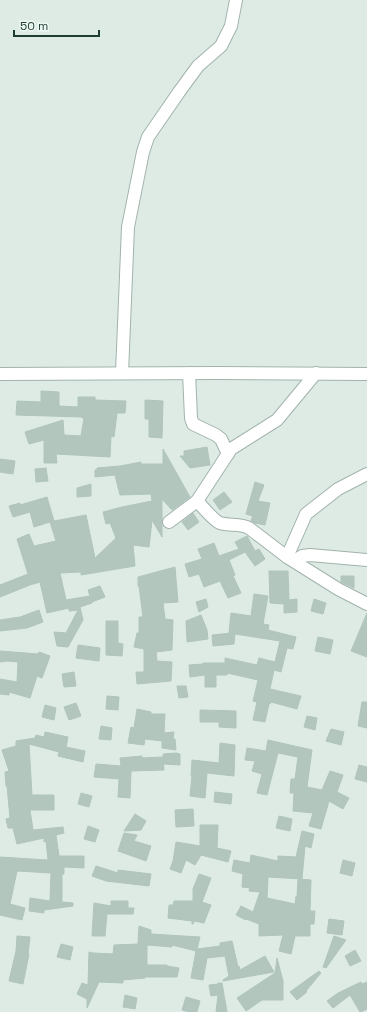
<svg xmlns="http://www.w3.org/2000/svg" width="367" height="1012" font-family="'Space Grotesk',sans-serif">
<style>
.building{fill:#b3c6be;stroke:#b0c5bc}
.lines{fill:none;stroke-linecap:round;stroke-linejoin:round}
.minor-casing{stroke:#a1b3ac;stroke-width:14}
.minor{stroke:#fff;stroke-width:12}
</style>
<rect width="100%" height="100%" fill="#deebe5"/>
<g class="building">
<polygon points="41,391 59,392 59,406 78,407 78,397 95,397 95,400 126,401 125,413 117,413 114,437 111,436 110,457 56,454 57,463 44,463 44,440 29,444 25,432 63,420 64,435 81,436 84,418 82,418 82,417 16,415 17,401 41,402"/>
<polygon points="145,400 163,401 162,438 149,437 149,419 145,419"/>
<polygon points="207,447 210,465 190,468 180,456 184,456 184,451"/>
<polygon points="163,449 190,497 172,510 162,499 162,537 152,520 149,547 133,545 135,566 81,575 81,572 60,573 66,600 90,596 88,590 100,586 105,597 92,602 92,603 80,607 83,620 68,647 57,646 54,632 66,633 78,610 69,611 69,608 47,613 40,582 30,585 0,597 0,585 28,574 17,539 29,534 34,546 56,541 50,522 34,527 30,512 13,517 9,506 20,503 20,505 47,497 54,521 86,515 95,558 116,538 110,523 106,524 103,512 122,507 152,501 151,494 120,495 115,475 95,477 95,470 97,470 97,468 120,466 141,462 141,464 163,464"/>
<polygon points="0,459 15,461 13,474 0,472"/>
<polygon points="46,468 48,481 36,482 35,469"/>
<polygon points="255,482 264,485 258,501 270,503 265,525 255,523 251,521 253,515 252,516 246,514"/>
<polygon points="91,484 91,496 77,497 77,488"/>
<polygon points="224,492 232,502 220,510 213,500"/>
<polygon points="193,513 199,522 188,530 182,522"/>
<polygon points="247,536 255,551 259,549 265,559 255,566 245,552 229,560 235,575 233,576 241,593 228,598 220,581 204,587 199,574 189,577 185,564 202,559 198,549 214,543 219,556 239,549 235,542"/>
<polygon points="175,567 178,602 163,603 165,619 173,620 172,650 156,652 157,661 172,662 171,681 137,684 136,672 144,672 144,649 134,647 137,633 139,633 139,617 143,617 139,586 138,586 138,577"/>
<polygon points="269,571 288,571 289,600 297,599 297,612 284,613 284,604 270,603"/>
<polygon points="341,576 354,576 354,588 341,582"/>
<polygon points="254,594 268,596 263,624 269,625 268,630 296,637 293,649 287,648 281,672 274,670 270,689 301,696 297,709 271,702 270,704 269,704 265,722 253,720 257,702 253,701 258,680 227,673 227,675 216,675 216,687 205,687 205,675 190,677 189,665 203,664 203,663 225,663 225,658 257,665 259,658 275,662 280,641 235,634 234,644 213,646 212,635 232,633 229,633 231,613 251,616"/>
<polygon points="206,599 208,607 199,612 196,602"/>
<polygon points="314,599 326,603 323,614 311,611"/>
<polygon points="39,610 43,622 27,628 0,631 0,620 20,617"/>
<polygon points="367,613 367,657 351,651"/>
<polygon points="201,615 207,630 208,639 187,642 186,621"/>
<polygon points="106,621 118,621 118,643 123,644 122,656 106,655"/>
<polygon points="318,637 333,640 330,654 315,651"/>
<polygon points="78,645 100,648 99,661 76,658"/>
<polygon points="0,651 38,654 39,652 50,656 42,678 37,676 30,698 9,692 9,695 0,694 0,679 17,682 18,662 7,661 0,662"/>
<polygon points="74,672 76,686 64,687 62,674"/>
<polygon points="177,686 186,686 188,697 179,698"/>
<polygon points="107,696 119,697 118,710 106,709"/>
<polygon points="362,702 367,702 367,728 358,726"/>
<polygon points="76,703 81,716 69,720 64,707"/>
<polygon points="45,705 56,708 54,720 42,717"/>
<polygon points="137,709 151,712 151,714 165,714 164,733 174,732 173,739 175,739 176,750 162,748 162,741 145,739 144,745 128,743 131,727 134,728"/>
<polygon points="200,710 236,711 236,728 219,727 219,722 200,722"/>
<polygon points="307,716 317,718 315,730 304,727"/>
<polygon points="101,726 112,728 111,740 99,739"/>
<polygon points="331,729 344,732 341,745 326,741"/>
<polygon points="45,732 68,737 66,747 85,751 83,762 58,756 59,752 29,744 32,795 54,795 54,810 30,810 33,830 63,827 64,833 56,835 59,856 84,856 84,868 64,867 64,874 62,874 62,902 73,903 73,906 44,910 44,913 29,911 30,898 50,901 51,873 17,871 10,904 25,908 22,920 0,915 0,857 48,860 46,841 44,842 44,838 17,844 13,828 8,828 6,819 10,818 7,786 6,786 5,772 9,771 2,750 16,746 16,741 35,738 36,735 44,737"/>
<polygon points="268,740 312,750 307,787 322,790 330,771 343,775 337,792 349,798 343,809 329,801 321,829 309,826 313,813 293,811 294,793 290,793 291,779 295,779 298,757 278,753 267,795 257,793 262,774 252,771 255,761 245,760 247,748 266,751"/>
<polygon points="220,743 235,745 234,776 207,773 205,798 190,796 192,776 191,776 192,760 219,763"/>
<polygon points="176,753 180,754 180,765 164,764 163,754"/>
<polygon points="142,756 142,758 163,757 164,770 131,771 130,798 118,797 119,779 94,777 96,764 121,766 120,758"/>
<polygon points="359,765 367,767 367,782 355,779"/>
<polygon points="215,792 232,794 231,804 214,802"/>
<polygon points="81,793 92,796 89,807 78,804"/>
<polygon points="193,809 194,826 176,827 175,810"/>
<polygon points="135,814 146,821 141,830 124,831"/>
<polygon points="279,816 292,819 290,831 276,828"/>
<polygon points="200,825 218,825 217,848 231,851 228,862 201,855 195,865 186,860 181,873 170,869 173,861 176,842 200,846"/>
<polygon points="88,826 99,830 95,842 84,839"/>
<polygon points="302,831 314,834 311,848 305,846 302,879 268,877 267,898 295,904 296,896 297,897 298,879 311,880 310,911 315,911 314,924 310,924 310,936 295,936 291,954 279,951 283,935 259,936 259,924 246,919 246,920 236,915 241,906 253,912 260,892 249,891 250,888 242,887 243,874 232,871 234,860 250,863 251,855 278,861 278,856 296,857"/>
<polygon points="124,833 137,835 134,841 151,846 146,861 118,851"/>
<polygon points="343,860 355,863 352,876 340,873"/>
<polygon points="96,866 118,873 118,870 151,874 149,886 106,881 92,876"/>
<polygon points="199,874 211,878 202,902 211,905 204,923 194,921 193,924 192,924 192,921 168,918 169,905 173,905 174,901 193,901 193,889"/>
<polygon points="111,901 128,901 128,908 134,908 133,914 107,914 105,936 92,936 94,903 111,906"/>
<polygon points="329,919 344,921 342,935 327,933"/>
<polygon points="139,926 151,930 151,934 200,937 197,949 220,946 220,943 232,941 238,967 239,966 240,970 265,956 274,972 223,981 223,980 229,976 225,956 207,958 203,980 191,978 196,951 172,945 172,947 147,945 147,965 167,965 167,966 179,968 177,977 145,977 145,978 123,980 123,983 99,982 87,1008 87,999 77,994 82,983 88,985 89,952 93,953 113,954 114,945 138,944"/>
<polygon points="17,936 30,937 28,954 29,954 23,984 9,981 16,951"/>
<polygon points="334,936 346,940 326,968 323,967"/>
<polygon points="61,944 73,947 70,960 57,957"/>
<polygon points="355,950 361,961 350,966 345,956"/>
<polygon points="277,958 283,981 283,1000 262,1000 246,1011 237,998 275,973"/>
<polygon points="319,971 321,973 306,991 307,992 297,1000 290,992"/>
<polygon points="361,982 362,984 367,982 367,1009 361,1012 360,1012 350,995 333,1008 327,1001 338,993"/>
<polygon points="218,983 222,983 227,1012 216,1012 218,995 211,996 209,985 218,984"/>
<polygon points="125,995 137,998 135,1009 123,1007"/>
<polygon points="186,997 200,1001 197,1012 189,1012 182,1010"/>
</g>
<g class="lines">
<g class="minor-casing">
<g id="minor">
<polyline points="122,373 128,227 143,152 148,137 179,92 198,66 221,46 231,26 236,0"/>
<polyline points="189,373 191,418 193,424 216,435 221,439 228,454"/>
<polyline points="0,374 218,373 367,374"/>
<path d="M197,501C202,506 214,521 220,523C230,526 240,523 249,528L287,557L338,589L367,604"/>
<polyline points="169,522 197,501 231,449 277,420 316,373"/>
<polyline points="287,557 306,514 338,489 367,474"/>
<polyline points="294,561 302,556 310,555 367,560"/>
</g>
</g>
<use href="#minor" class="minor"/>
</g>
<path d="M14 30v6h85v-6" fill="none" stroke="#1e3c34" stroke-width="2"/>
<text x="20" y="30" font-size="12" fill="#1e3c34" stroke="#eef8f3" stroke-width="3" paint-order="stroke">50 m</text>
</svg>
